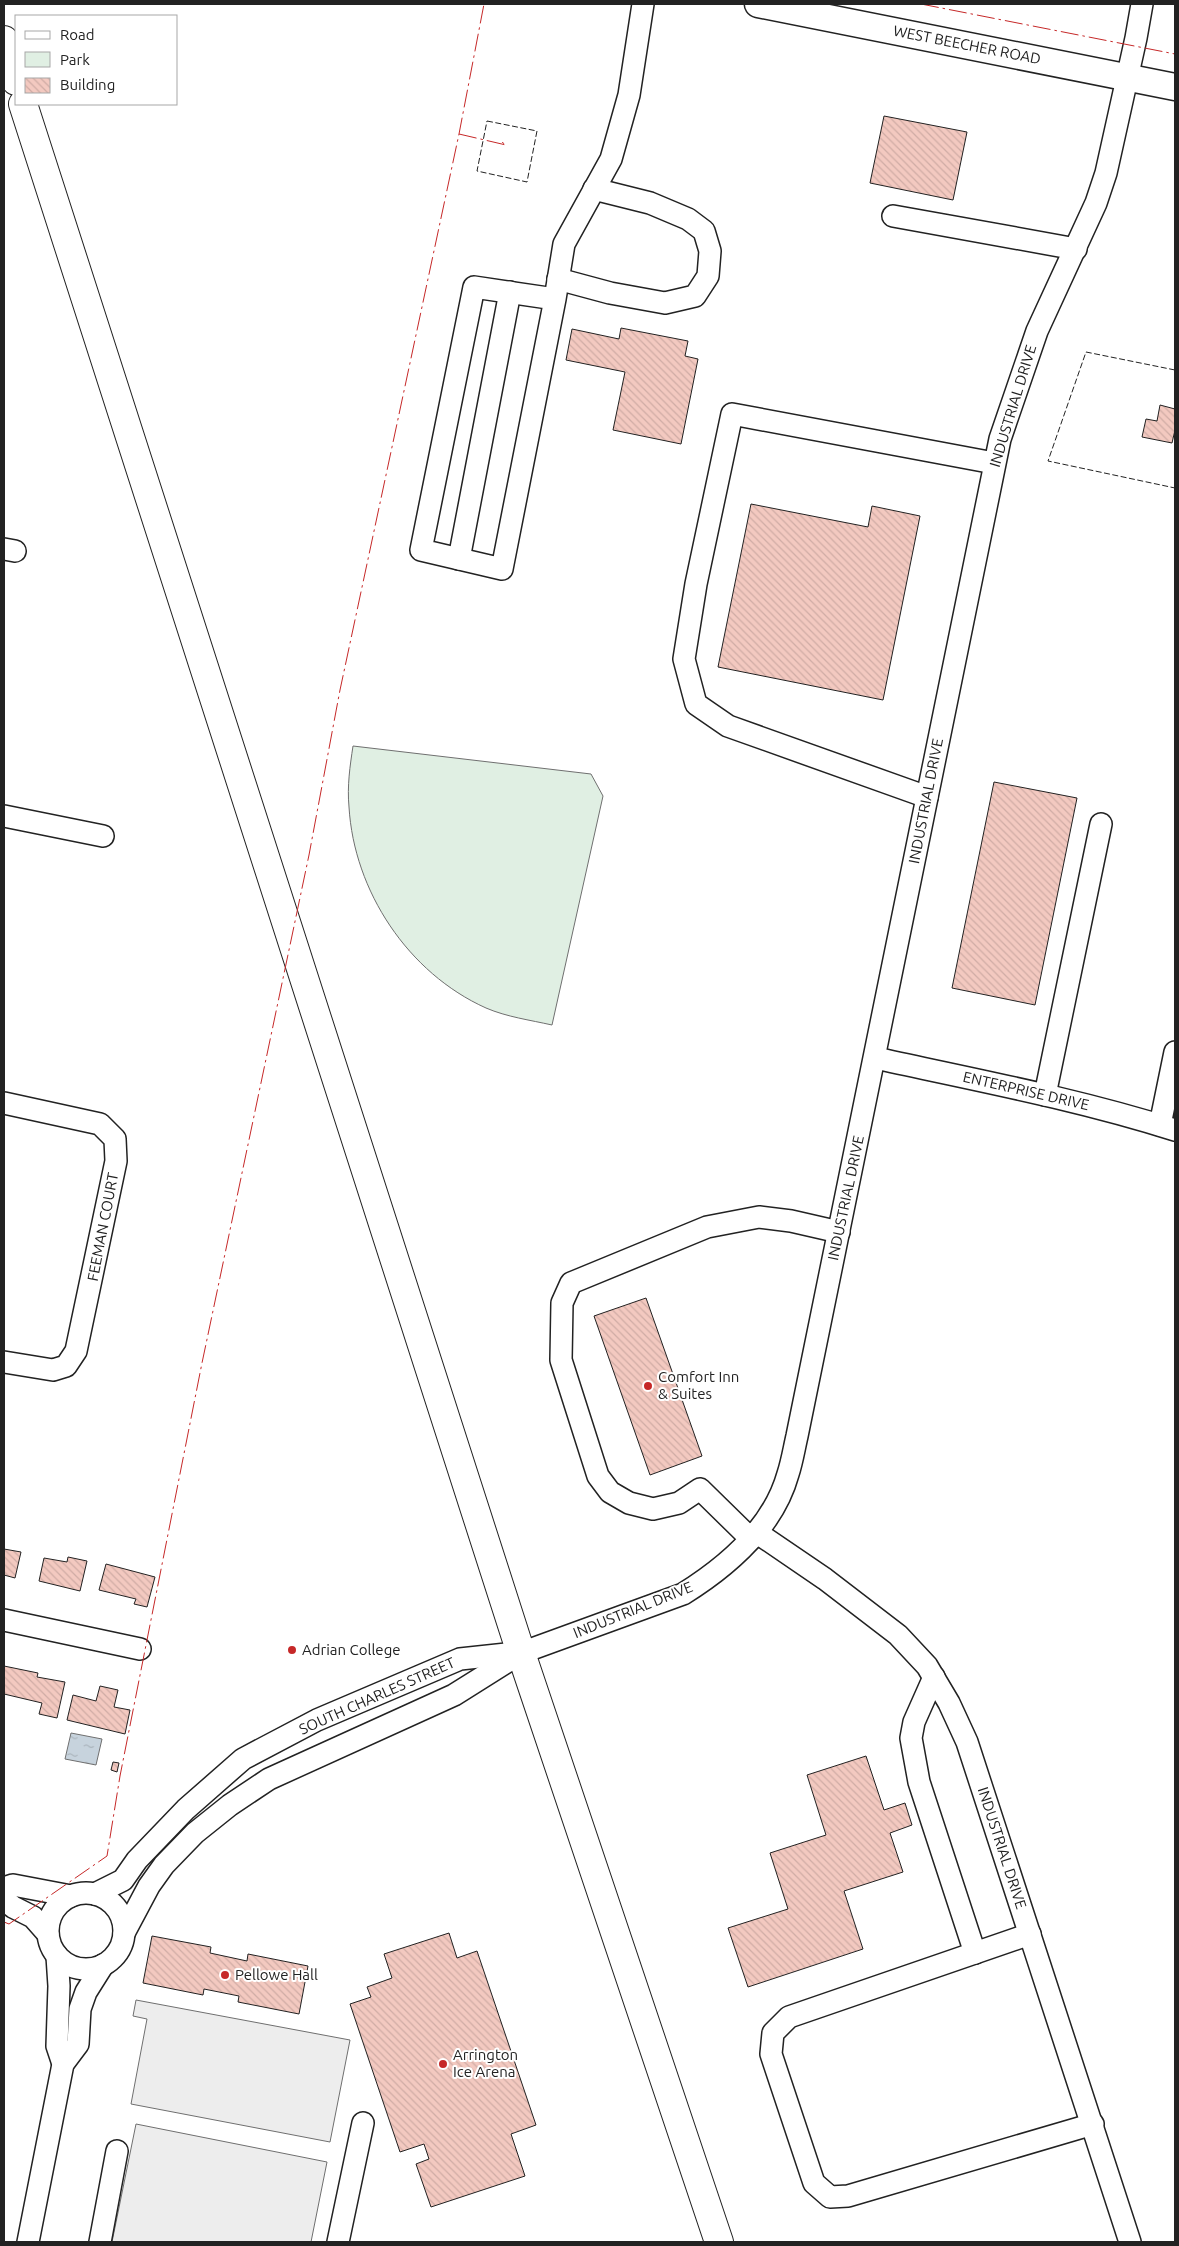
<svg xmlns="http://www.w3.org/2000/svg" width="1179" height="2246" font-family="Ubuntu,sans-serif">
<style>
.green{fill:#e0efe3;stroke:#6f6f6f}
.parking{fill:#ededed;stroke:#6f6f6f}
.water{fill:url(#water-ripples);stroke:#6f6f6f}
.building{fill:url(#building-back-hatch);stroke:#222}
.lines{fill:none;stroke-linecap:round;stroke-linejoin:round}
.minor-casing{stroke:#222;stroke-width:24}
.major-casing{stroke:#222;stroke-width:29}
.highway-casing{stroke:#222;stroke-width:30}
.minor{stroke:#fff;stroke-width:21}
.major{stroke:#fff;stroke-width:26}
.highway{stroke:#fff;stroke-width:28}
.fence{stroke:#222;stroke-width:1;stroke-dasharray:6 2.5;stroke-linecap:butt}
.power{stroke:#c62828;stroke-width:1;stroke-dasharray:18 4 2.5 4;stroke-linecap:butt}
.poi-dot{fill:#c62828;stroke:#fff;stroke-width:2}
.labels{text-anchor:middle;stroke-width:4;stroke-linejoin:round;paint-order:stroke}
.street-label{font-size:15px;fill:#222;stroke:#fff}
.poi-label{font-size:15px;fill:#222;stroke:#fff;text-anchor:start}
</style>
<defs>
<pattern id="water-ripples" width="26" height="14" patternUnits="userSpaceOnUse" patternTransform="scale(1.25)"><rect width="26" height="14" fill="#c7d3dd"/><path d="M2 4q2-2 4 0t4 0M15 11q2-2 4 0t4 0" fill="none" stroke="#abb5bd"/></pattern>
<pattern id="building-back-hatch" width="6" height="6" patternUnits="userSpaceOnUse" patternTransform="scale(1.25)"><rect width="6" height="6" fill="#f3c9c0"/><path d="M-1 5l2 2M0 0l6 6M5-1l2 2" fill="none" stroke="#d0aca5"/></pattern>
</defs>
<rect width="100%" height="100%" fill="#fff"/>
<path class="green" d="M353,746L591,774L603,796L552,1025C530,1020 507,1017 486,1008C408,973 354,891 349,807C347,786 350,766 353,746Z"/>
<g class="parking">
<polygon points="136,2000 350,2040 330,2142 131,2104 147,2019 133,2016"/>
<polygon points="136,2124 327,2162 311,2242 112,2242"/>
</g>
<polygon class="water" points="71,1733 102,1739 96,1765 65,1759"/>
<g class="building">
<polygon points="884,116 967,132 953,200 870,183"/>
<polygon points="621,328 688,341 685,356 698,359 681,444 613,430 625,372 566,360 572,329 619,339"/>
<polygon points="1160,405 1175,409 1175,430 1172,443 1142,437 1146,419 1157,421"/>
<polygon points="751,504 868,527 872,506 920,516 883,700 718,667"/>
<polygon points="994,782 1077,798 1035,1005 952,988"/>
<polygon points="646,1298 702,1456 650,1475 594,1316"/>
<polygon points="4,1549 21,1552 15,1578 4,1575"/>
<polygon points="68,1557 87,1561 80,1591 39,1581 44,1558 67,1562"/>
<polygon points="106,1564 155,1577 147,1607 134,1604 136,1599 99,1590"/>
<polygon points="4,1666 38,1673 37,1677 65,1682 57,1718 39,1714 42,1703 4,1694"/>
<polygon points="100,1686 118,1690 114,1707 130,1710 125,1734 67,1720 73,1695 96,1701"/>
<polygon points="866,1756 884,1810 905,1803 912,1825 890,1833 903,1872 844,1891 863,1949 748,1987 728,1928 788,1909 770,1853 826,1835 807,1775"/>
<polygon points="113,1762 119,1763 117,1772 111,1770"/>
<polygon points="449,1933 457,1958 477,1951 536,2125 511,2134 525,2176 431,2207 416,2164 429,2159 424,2144 400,2152 350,2004 371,1997 367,1987 392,1978 384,1954"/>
<polygon points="152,1936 211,1947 210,1953 247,1961 248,1954 308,1966 299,2014 238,2002 239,1996 204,1989 203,1995 143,1983"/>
</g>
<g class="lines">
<g class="minor-casing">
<g id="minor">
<polyline points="893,216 1076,249"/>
<polyline points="558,279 610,293 665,303 695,296 708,276 710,251 704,231 688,219 650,203 594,189"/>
<polyline points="555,299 474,287 421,550 502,569 555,299 564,244 611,159 629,95 643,4"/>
<polyline points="4,549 15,551"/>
<polyline points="459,559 510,292"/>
<polyline points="927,797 728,726 696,704 684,659 696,584 732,414 994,463"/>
<polyline points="4,816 103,836"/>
<path d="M875,1058C976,1080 1077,1099 1175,1130"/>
<polyline points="1045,1095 1101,824"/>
<polyline points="4,1103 100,1124 115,1139 116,1161 76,1351 66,1366 53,1370 4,1362"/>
<polyline points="1160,1125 1175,1052"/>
<polyline points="756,1532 825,1579 898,1635 927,1666 949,1703 967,1742 1130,2242"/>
<polyline points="751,1539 700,1489 679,1503 653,1509 629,1503 610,1492 598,1476 561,1360 562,1303 571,1283 707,1227 759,1217 791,1221 839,1232"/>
<polyline points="4,1620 140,1649"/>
<polyline points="934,1677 914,1722 911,1738 919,1782 975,1953"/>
<polyline points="4,1888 13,1885 71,1896"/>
<circle cx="86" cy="1931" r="38"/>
<polyline points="95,1894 123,1880 137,1860 186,1809 243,1759 317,1720 460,1659 516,1653"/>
<polyline points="4,1899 13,1907 33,1917 48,1934"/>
<path d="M124,1933L149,1886L164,1865L195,1833L230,1805L269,1779L454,1695L521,1653L683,1594C728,1566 773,1528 788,1474C792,1462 794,1449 797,1436L1000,439L1037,331L1096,203L1106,173L1136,38L1142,4"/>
<polyline points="1030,1934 789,2017 773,2033 771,2054 814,2183 830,2197 848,2196 1093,2124"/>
<polyline points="57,1956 59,1986 57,2046 63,2064"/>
<polyline points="28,2242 63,2064 78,2044 80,2009 86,1992 103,1965"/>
<polyline points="100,2242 117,2151"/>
<polyline points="338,2242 363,2123"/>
</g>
</g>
<g class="major-casing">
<polyline id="major" points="758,4 1175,87"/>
</g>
<g class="highway-casing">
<g id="highway">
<polyline points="4,40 16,81"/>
<polyline points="23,104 521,1653 719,2242"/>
</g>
</g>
<use href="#minor" class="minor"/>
<use href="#major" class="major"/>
<use href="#highway" class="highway"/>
<g class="fence">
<polygon points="487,121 537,131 527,182 477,171"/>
<polyline points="1175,370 1086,352 1048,461 1175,488"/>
</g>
<g class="power">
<polyline points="921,4 1175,54"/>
<polyline points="459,134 506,145 499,140"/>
<polyline points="4,1922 9,1924 107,1856 120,1776 202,1363 309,855 340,690 459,134 484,4"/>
</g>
</g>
<g class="poi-dot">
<circle cx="648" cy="1386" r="5"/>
<circle cx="292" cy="1650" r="5"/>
<circle cx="225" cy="1975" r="5"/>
<circle cx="443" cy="2064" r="5"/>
</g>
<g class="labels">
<g class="street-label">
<text transform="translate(967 45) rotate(11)" y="5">WEST BEECHER ROAD</text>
<text transform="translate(1013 406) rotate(-73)" y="5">INDUSTRIAL DRIVE</text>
<text transform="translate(926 801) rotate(-79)" y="5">INDUSTRIAL DRIVE</text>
<text transform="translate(1026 1091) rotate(13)" y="5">ENTERPRISE DRIVE</text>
<text transform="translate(846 1198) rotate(-78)" y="5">INDUSTRIAL DRIVE</text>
<text transform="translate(103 1227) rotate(-79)" y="5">FEEMAN COURT</text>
<text transform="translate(633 1610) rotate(-22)" y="5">INDUSTRIAL DRIVE</text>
<text transform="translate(377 1696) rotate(-24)" y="5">SOUTH CHARLES STREET</text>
<text transform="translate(1002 1848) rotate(72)" y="5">INDUSTRIAL DRIVE</text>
</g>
<g class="poi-label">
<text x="658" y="1382">Comfort Inn<tspan x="658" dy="17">&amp; Suites</tspan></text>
<text x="302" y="1655">Adrian College</text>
<text x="235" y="1980">Pellowe Hall</text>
<text x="453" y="2060">Arrington<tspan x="453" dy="17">Ice Arena</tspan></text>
</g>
</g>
<rect width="1179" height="2246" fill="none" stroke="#222222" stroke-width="10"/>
<rect x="15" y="15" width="162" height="90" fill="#ffffff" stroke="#a7a7a7"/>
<rect x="25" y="31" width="25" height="8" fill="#ffffff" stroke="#a7a7a7"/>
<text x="60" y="40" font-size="15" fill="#222222">Road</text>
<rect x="25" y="52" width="25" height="15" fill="#e0efe3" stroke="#a7a7a7"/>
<text x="60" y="65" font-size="15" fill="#222222">Park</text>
<rect x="25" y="78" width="25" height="15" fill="url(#building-back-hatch)" stroke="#a7a7a7"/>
<text x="60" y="90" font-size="15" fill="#222222">Building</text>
</svg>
